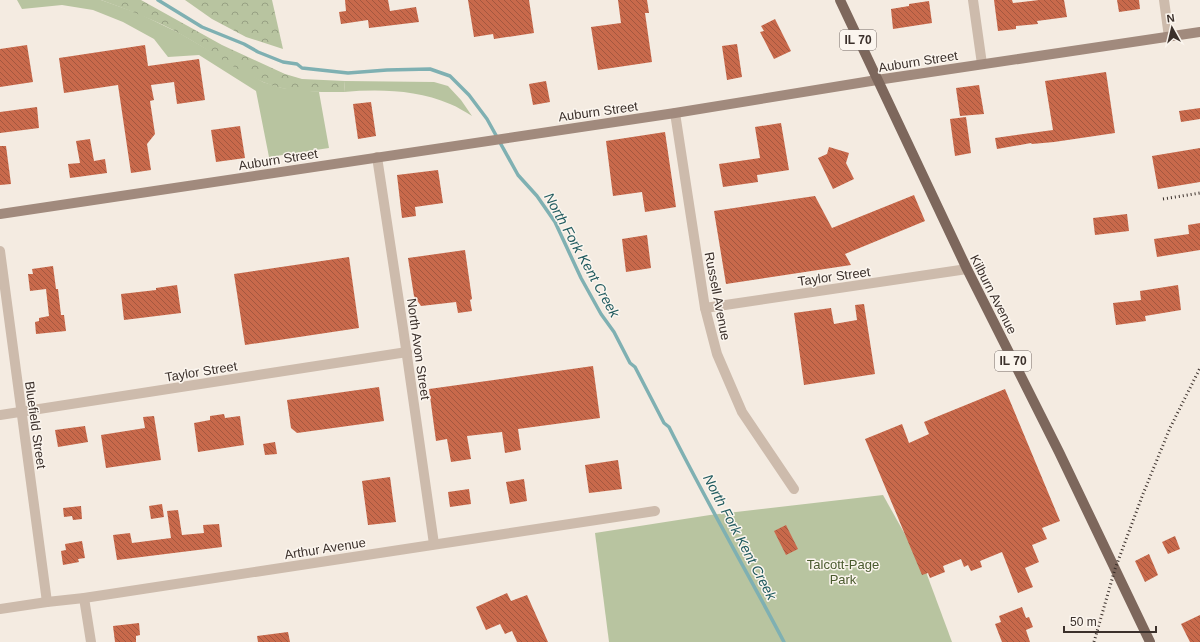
<svg xmlns="http://www.w3.org/2000/svg" width="1200" height="642" font-family="Helvetica,sans-serif">
<style>
.green{fill:#b8c4a0}
.forest{fill:url(#forest-crowns)}
.lines{fill:none;stroke-linecap:round;stroke-linejoin:round}
.stream{stroke:#7fb0b2;stroke-width:3.5}
.building{fill:url(#building-back-hatch)}
.street{stroke:#cdbbac;stroke-width:10}
.secondary{stroke:#a18a7d;stroke-width:10}
.primary{stroke:#7d675c;stroke-width:10}
.rail{stroke:#3b302b;stroke-width:3;stroke-dasharray:1 3;stroke-linecap:butt}
.labels{text-anchor:middle;stroke-width:3;stroke-linejoin:round;paint-order:stroke}
.shield{fill:#fbf5ee;stroke:#756b66;stroke-width:1}
.shield-label{font-size:12px;font-weight:bold;fill:#3b302b}
.street-label{font-size:13px;fill:#3b302b;stroke:#fbf5ee}
.park-label{font-size:13px;fill:#4a5a2e;stroke:#fbf5ee}
.water-label{font-size:14px;font-style:italic;fill:#1f5a5e;stroke:#fbf5ee}
</style>
<defs>
<pattern id="forest-crowns" width="20" height="18" patternUnits="userSpaceOnUse"><rect width="20" height="18" fill="#b8c4a0"/><path d="M2 6a3 3 0 1 1 6 0M12 15a3 3 0 1 1 6 0" fill="none" stroke="#97a083"/></pattern>
<pattern id="building-back-hatch" width="6" height="6" patternUnits="userSpaceOnUse"><rect width="6" height="6" fill="#c8694b"/><path d="M-1 5l2 2M0 0l6 6M5-1l2 2" fill="none" stroke="#a4573f"/></pattern>
</defs>
<rect width="100%" height="100%" fill="#f4ebe1"/>
<g class="green">
<polygon points="17,0 101,0 140,14 181,34 263,82 282,88 319,92 329,148 269,157 256,91 199,55 168,57 154,39 123,22 93,10 62,5 22,9"/>
<path d="M345,81L434,82L448,86L461,100L472,116C465,112 458,107 450,104C417,90 380,89 344,92Z"/>
<polygon points="883,495 926,572 952,642 609,642 595,533 710,515"/>
</g>
<g class="forest">
<path d="M101,0H141L222,45L285,74L302,79L345,81L344,92C317,92 288,93 263,82C234,69 209,50 182,35C156,20 128,10 101,0Z"/>
<polygon points="185,0 272,0 283,49 246,37 212,19"/>
</g>
<g class="lines">
<path class="stream" d="M158,0L202,27L244,44L258,52L283,62L297,64L302,68L348,73L387,70L430,69L450,76L469,95L487,119L518,175L537,196L555,222L581,278L601,314L614,332L630,363L635,367L664,423L669,427C705,499 746,570 784,642"/>
</g>
<g class="building">
<polygon points="345,0 388,0 390,11 416,7 419,22 369,28 368,20 341,24 339,12 346,11"/>
<polygon points="468,0 529,0 534,33 494,39 493,34 474,37"/>
<polygon points="618,0 647,0 649,13 645,13 652,62 598,70 591,27 621,23"/>
<polygon points="994,0 1012,0 1013,3 1039,0 1064,0 1067,17 1037,21 1038,24 1016,26 1016,29 998,31"/>
<polygon points="1117,0 1139,0 1140,9 1119,12"/>
<polygon points="929,1 932,23 893,29 891,9 909,6 909,4"/>
<polygon points="775,19 791,51 774,59 760,32 764,31 761,26"/>
<polygon points="737,44 742,77 727,80 722,46"/>
<polygon points="27,45 33,82 0,87 0,49"/>
<polygon points="145,45 148,66 199,59 205,100 177,104 174,82 151,85 154,100 150,101 155,134 147,144 151,170 131,173 118,85 64,93 59,58"/>
<polygon points="1106,72 1115,133 1054,142 1032,144 1031,143 997,149 995,138 1053,130 1045,81"/>
<polygon points="546,81 550,102 533,105 529,84"/>
<polygon points="979,85 984,114 960,116 956,88"/>
<polygon points="371,102 376,136 358,139 353,104"/>
<polygon points="37,107 39,128 0,133 0,112"/>
<polygon points="1200,108 1200,119 1181,122 1179,111"/>
<polygon points="966,117 971,153 955,156 950,119"/>
<polygon points="781,123 789,170 757,175 758,182 723,187 719,164 760,158 755,127"/>
<polygon points="240,126 245,158 216,162 211,130"/>
<polygon points="665,132 676,207 645,212 642,192 613,196 606,141"/>
<polygon points="90,139 94,161 105,159 107,173 70,178 68,164 80,163 76,141"/>
<polygon points="0,146 6,146 11,184 0,185"/>
<polygon points="829,147 849,153 846,163 854,179 833,189 818,158 827,154"/>
<polygon points="1200,148 1200,182 1158,189 1152,156"/>
<polygon points="438,170 443,203 415,207 416,216 402,218 397,175"/>
<polygon points="914,195 925,221 845,254 851,265 726,284 714,211 815,196 832,228"/>
<polygon points="1127,214 1129,231 1095,235 1093,218"/>
<polygon points="1200,223 1200,250 1157,257 1154,239 1189,234 1188,225"/>
<polygon points="647,235 651,268 626,272 622,239"/>
<polygon points="465,250 472,299 470,300 472,311 458,313 456,302 421,306 414,296 408,258"/>
<polygon points="349,257 359,328 245,345 234,274"/>
<polygon points="53,266 56,289 58,289 61,315 64,315 66,331 36,334 35,322 39,321 39,318 49,316 46,289 30,291 28,274 33,274 32,269"/>
<polygon points="177,285 181,313 124,320 121,294 156,290 156,288"/>
<polygon points="1178,285 1181,310 1145,316 1146,321 1116,325 1113,303 1141,300 1140,291"/>
<polygon points="864,304 875,374 804,385 794,313 831,308 834,324 857,320 855,305"/>
<polygon points="593,366 600,418 518,429 521,450 505,453 502,432 467,436 471,459 451,462 447,439 436,441 429,389"/>
<polygon points="379,387 384,421 297,433 291,428 287,400"/>
<polygon points="1005,389 1060,521 1042,528 1047,539 1032,545 1039,562 1025,568 1033,587 1018,593 1002,552 980,561 982,567 971,571 968,565 964,567 961,559 943,566 945,572 930,578 928,573 922,575 865,439 902,424 909,443 929,434 924,422"/>
<polygon points="224,414 225,418 240,416 244,445 198,452 194,423 210,420 210,416"/>
<polygon points="154,416 161,460 106,468 101,435 145,428 143,417"/>
<polygon points="85,426 88,442 58,447 55,430"/>
<polygon points="275,442 277,454 265,455 263,444"/>
<polygon points="618,460 622,489 589,493 585,465"/>
<polygon points="390,477 396,522 368,525 362,481"/>
<polygon points="524,479 527,501 510,504 506,482"/>
<polygon points="469,489 471,504 450,507 448,492"/>
<polygon points="162,504 164,517 151,519 149,506"/>
<polygon points="81,506 82,519 73,520 72,516 64,517 63,508"/>
<polygon points="178,510 182,535 204,533 203,525 219,524 222,547 117,560 113,535 130,533 132,543 171,538 167,511"/>
<polygon points="786,525 798,549 786,555 774,531"/>
<polygon points="1175,536 1180,549 1168,554 1162,542"/>
<polygon points="82,541 85,558 78,559 79,562 63,565 61,551 66,550 65,544"/>
<polygon points="1149,554 1158,575 1145,582 1135,561"/>
<polygon points="507,593 511,601 527,595 548,642 517,642 512,631 505,634 500,624 486,630 476,607"/>
<polygon points="1022,607 1026,618 1029,617 1033,627 1026,630 1030,642 1002,642 995,624 1001,622 999,616"/>
<polygon points="1200,615 1200,642 1190,642 1181,624"/>
<polygon points="139,623 140,635 136,636 136,642 115,642 113,626"/>
<polygon points="288,632 290,642 258,642 257,636"/>
</g>
<g class="lines">
<g class="street">
<polyline points="973,0 982,64"/>
<polyline points="1164,0 1169,37"/>
<polyline points="675,113 705,308 717,354 742,412 794,489"/>
<polyline points="377,157 403,328 434,544"/>
<polyline points="0,251 47,602"/>
<polyline points="705,308 967,269"/>
<polyline points="0,415 407,352"/>
<polyline points="84,598 91,642"/>
<polyline points="0,609 47,602 84,598 655,511"/>
</g>
<polyline class="secondary" points="0,214 675,113 877,80 1200,32"/>
<polyline class="primary" points="840,0 967,269 1059,452 1150,642"/>
<g class="rail">
<polyline points="1163,199 1200,193"/>
<polyline points="1094,642 1115,569 1143,494 1170,428 1200,368"/>
</g>
</g>
<g class="labels">
<g class="shield">
<rect x="840" y="30" width="36" height="20" rx="3"/>
<rect x="995" y="351" width="36" height="20" rx="3"/>
</g>
<g class="shield-label">
<text x="858" y="44">IL 70</text>
<text x="1013" y="365">IL 70</text>
</g>
<g class="street-label">
<text transform="translate(918 61) rotate(-9)" y="5">Auburn Street</text>
<text transform="translate(598 111) rotate(-8)" y="5">Auburn Street</text>
<text transform="translate(278 159) rotate(-9)" y="5">Auburn Street</text>
<text transform="translate(834 276) rotate(-8)" y="5">Taylor Street</text>
<text transform="translate(994 294) rotate(63)" y="5">Kilburn Avenue</text>
<text transform="translate(718 296) rotate(79)" y="5">Russell Avenue</text>
<text transform="translate(419 349) rotate(82)" y="5">North Avon Street</text>
<text transform="translate(201 371) rotate(-9)" y="5">Taylor Street</text>
<text transform="translate(36 425) rotate(82)" y="5">Bluefield Street</text>
<text transform="translate(325 548) rotate(-9)" y="5">Arthur Avenue</text>
</g>
<g class="park-label">
<text x="843" y="569">Talcott-Page<tspan x="843" dy="15">Park</tspan></text>
</g>
<g class="water-label">
<text transform="translate(582 255) rotate(61)" y="5">North Fork Kent Creek</text>
<text transform="translate(740 537) rotate(62)" y="5">North Fork Kent Creek</text>
</g>
</g>
<g transform="translate(1172 28) rotate(352)" stroke="#fbf5ee" stroke-width="3" paint-order="stroke">
<path d="M0-3L7 15L0 10L-7 15Z" fill="#3b302b"/>
<text y="-6" font-size="11" font-weight="bold" text-anchor="middle" fill="#3b302b">N</text>
</g>
<path d="M1064 626v6h92v-6" fill="none" stroke="#3b302b" stroke-width="2"/>
<text x="1070" y="626" font-size="12" fill="#3b302b" stroke="#fbf5ee" stroke-width="3" paint-order="stroke">50 m</text>
</svg>
